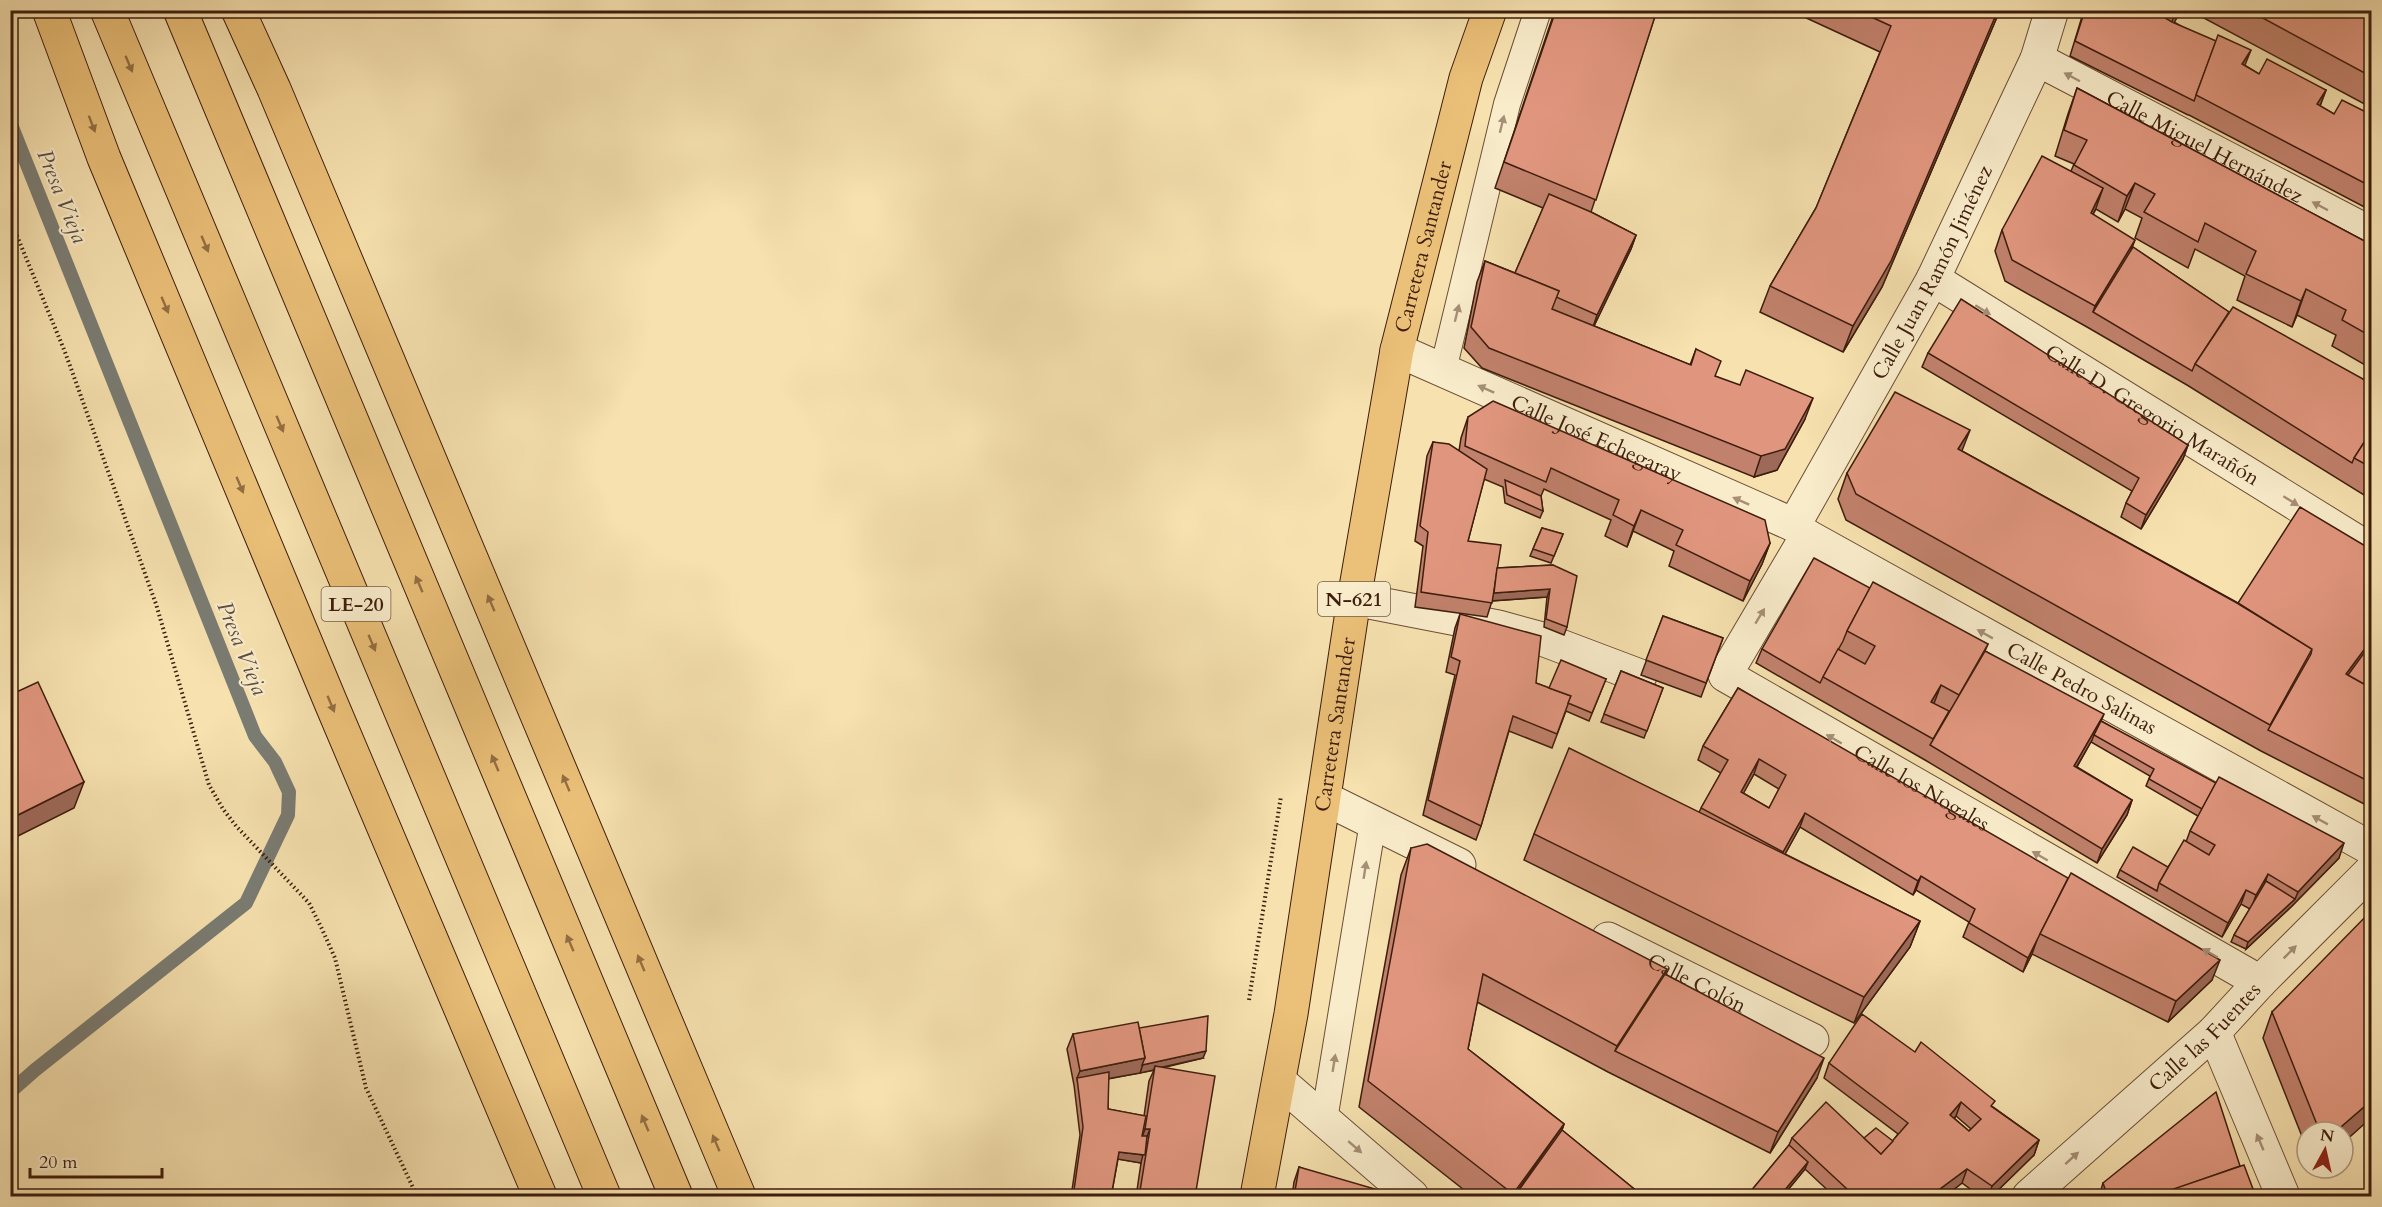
<svg xmlns="http://www.w3.org/2000/svg" width="2382" height="1207" font-family="Cardo,serif">
<style>
.lines{fill:none;stroke-linecap:round;stroke-linejoin:round}
.stream{stroke:#7a7c73;stroke-width:14}
.lane-casing{stroke:#6c4e36;stroke-width:28}
.street-casing{stroke:#6c4e36;stroke-width:35}
.highway-casing{stroke:#3e1d0d;stroke-width:35}
.path{stroke:#3e1d0d;stroke-width:4;stroke-dasharray:1.5 3;stroke-linecap:butt}
.lane{stroke:#f9eccb;stroke-width:26}
.street{stroke:#f9eccb;stroke-width:33}
.highway{stroke:#ebc078;stroke-width:33}
.wall{fill:#c1816c;stroke:#3e1d0d;stroke-width:1.5;fill-rule:evenodd}
.shaded-wall{fill:#9d6958;stroke:#3e1d0d;stroke-width:1.5}
.building{fill:#e0967e;stroke:#3e1d0d;stroke-width:1.5;fill-rule:evenodd}
.oneway{fill:#946e42}
.oneway2{fill:#a58f76}
.labels{text-anchor:middle;stroke-width:4.5;stroke-linejoin:round;paint-order:stroke}
.shield{fill:#f9eccb;stroke:#765b46;stroke-width:1.5}
.shield-label{font-size:20px;font-weight:bold;fill:#3e1d0d}
.street-label{font-size:21px;fill:#3e1d0d;stroke:#f9eccb}
.water-label{font-size:22px;font-style:italic;fill:#5c4c40;stroke:#f9eccb}
</style>
<rect width="100%" height="100%" fill="#f6e1af"/>
<filter id="stains"><feTurbulence type="fractalNoise" baseFrequency=".00333" numOctaves="4"/><feColorMatrix values="0 0 0 0 .2 0 0 0 0 .09 0 0 0 0 .02 0 0 0 .5 -.17"/></filter>
<radialGradient id="worn" r=".72"><stop offset=".6" stop-color="#630" stop-opacity="0"/><stop offset="1" stop-color="#630" stop-opacity=".3"/></radialGradient>
<g class="lines">
<polyline class="stream" points="10,122 255,736 275,762 289,792 288,815 246,903 35,1070 10,1092"/>
<g class="lane-casing">
<g id="lane">
<polyline points="1443,370 1507,104 1538,10"/>
<polyline points="1324,1120 1373,822"/>
</g>
</g>
<g class="street-casing">
<g id="street">
<path id="s1" d="M2037,59L2372,234"/>
<path id="s2" d="M1933,279L2372,551"/>
<path id="s3" d="M1397,350L1794,525L1807,536L2372,849"/>
<path id="s4" d="M1794,525L1933,279L2037,59L2052,10"/>
<path id="s5" d="M1807,536L1725,675L2260,982"/>
<polyline points="1354,599 1498,627 1542,639 1640,676"/>
<polyline points="1324,798 1459,865"/>
<path id="s6" d="M1608,939L1812,1040"/>
<polyline points="2214,1032 2283,1196"/>
<polyline points="1279,1081 1412,1196"/>
<path id="s7" d="M2029,1196L2214,1032L2260,982L2372,870"/>
</g>
</g>
<g class="highway-casing">
<g id="highway">
<polyline points="49,10 104,158 331,703 540,1196"/>
<polyline points="107,10 604,1196"/>
<polyline points="180,10 676,1196"/>
<polyline points="238,10 274,89 739,1196"/>
<path id="s8" d="M1257,1196L1291,1014L1354,599L1397,350L1466,78L1490,10"/>
</g>
</g>
<g class="path">
<polyline points="10,219 65,352 156,604 209,785 223,809 236,826 309,903 322,929 335,958 366,1088 417,1196"/>
<polyline points="1249,1000 1281,796"/>
</g>
<use href="#lane" class="lane"/>
<use href="#street" class="street"/>
<use href="#highway" class="highway"/>
</g>
<g class="wall">
<polygon points="1555,10 1657,10 1591,212 1636,235 1631,249 1594,326 1690,365 1696,349 1715,376 1805,419 1777,470 1754,477 1482,368 1464,348 1477,282 1485,261 1515,273 1543,208 1495,188"/>
<polygon points="1789,10 2000,10 1882,287 1843,352 1760,312 1770,286 1816,208 1880,52"/>
<polygon points="2084,10 2181,10 2174,22 2259,74 2326,90 2320,106 2334,114 2372,115 2372,211 2189,115 2188,115 2070,56"/>
<polygon points="2189,10 2372,10 2372,108"/>
<polygon points="2077,88 2372,245 2372,369 2332,346 2336,335 2297,315 2292,327 2237,300 2245,276 2195,249 2188,268 2135,238 2142,218 2125,209 2118,222 2096,209 2093,214 2133,247 2229,312 2372,384 2372,500 2187,385 2087,327 2005,281 1995,251 2002,230 2071,171 2074,164 2055,156 2068,114"/>
<polygon points="1928,353 2188,445 2183,459 2141,529 2121,517 2126,503 2132,491 1922,367"/>
<polygon points="1468,417 1770,543 1762,564 1743,601 1669,566 1674,551 1633,531 1627,547 1605,536 1611,520 1544,489 1541,496 1543,511 1540,518 1505,503 1503,487 1484,479 1468,541 1497,568 1553,565 1567,627 1564,635 1544,627 1547,597 1492,601 1487,617 1415,607 1423,546 1415,541 1427,456 1433,442 1459,451 1461,438"/>
<polygon points="1962,451 2238,603 2372,550 2372,808 2261,751 1846,520 1838,499 1847,473"/>
<polygon points="1542,528 1563,534 1551,563 1530,556"/>
<polygon points="1870,588 1988,644 1985,651 2101,721 2339,858 2292,906 2246,949 2231,942 2234,935 2250,909 2241,904 2222,937 2117,877 2120,870 2168,867 2186,842 2190,831 2198,816 2146,786 2150,776 2091,742 2092,740 2077,767 2132,800 2127,815 2097,863 1925,760 1756,663 1762,649"/>
<polygon points="1460,614 1536,683 1549,688 1606,679 1589,721 1566,711 1552,748 1509,731 1481,826 1476,840 1423,815 1455,675 1446,672 1455,628"/>
<polygon points="1663,616 1723,638 1701,697 1641,675"/>
<polygon points="1621,671 1663,688 1644,738 1601,722"/>
<path d="M1738,688L2212,980L2168,1022L2032,954L2023,972L1963,937L1969,922L1916,890L1913,895L1800,827L1785,854L1920,921L1910,947L1854,1023L1524,860L1534,834L1699,812L1721,773L1698,760L1703,746ZM1754,774L1779,789L1769,808L1743,793Z"/>
<polygon points="1411,848 1665,974 1817,1078 1770,1153 1608,1072 1477,1002 1468,1049 1564,1124 1562,1130 1644,1197 1473,1197 1359,1107 1401,875"/>
<polygon points="2272,1012 2343,1132 2307,1132 2307,1149 2263,1038"/>
<path d="M1139,1028L1203,1058L1162,1068L1195,1197H1136L1141,1163L1118,1159L1111,1197H1071L1080,1135L1074,1085L1067,1049L1073,1034ZM1154,1070L1149,1081L1144,1116L1108,1109V1079Z"/>
<path d="M1829,1063L1993,1107L2039,1140L2034,1155L1991,1197H1981L1962,1183L1944,1197H1835L1805,1169L1782,1197H1746L1789,1145L1792,1138H1864L1893,1141L1898,1134L1824,1078ZM1956,1116L1971,1129L1969,1131L1954,1118Z"/>
<polygon points="2240,1166 2256,1197 2099,1197 2103,1183"/>
<polygon points="1299,1167 1375,1197 1292,1197 1294,1182"/>
</g>
<g class="shaded-wall">
<polygon points="1998,10 2000,10 1882,287 1843,352 1853,326"/>
<polygon points="2176,10 2181,10 2167,36"/>
<polygon points="2251,50 2243,70 2242,64"/>
<polygon points="2326,90 2318,111 2317,104"/>
<polygon points="2135,183 2125,209 2118,222 2127,196"/>
<polygon points="2103,188 2096,208 2084,233 2091,213"/>
<polygon points="1636,235 1631,249 1592,330 1597,315"/>
<polygon points="2135,240 2127,261 2093,312 2095,306"/>
<polygon points="2306,289 2297,315 2292,327 2301,301"/>
<polygon points="1813,398 1805,419 1777,470 1754,477 1761,456"/>
<polygon points="1970,430 1960,456 1958,449"/>
<polygon points="2188,445 2183,459 2141,529 2146,515"/>
<polygon points="1641,510 1633,531 1627,547 1634,526"/>
<polygon points="1770,543 1762,564 1743,601 1750,581"/>
<polygon points="1550,589 1547,597 1490,601 1492,593"/>
<polygon points="2372,639 2372,649 2348,682 2346,674"/>
<polygon points="1941,685 1933,706 1931,702"/>
<polygon points="2104,714 2098,729 2094,735 2092,740 2069,780 2074,766"/>
<polygon points="1759,759 1754,774 1736,807 1741,792"/>
<polygon points="84,782 74,808 10,840 10,819"/>
<polygon points="2132,800 2127,815 2097,863 2102,849"/>
<polygon points="1805,813 1800,827 1778,867 1783,852"/>
<polygon points="2344,843 2339,858 2292,906 2246,949 2248,942 2295,899 2298,892"/>
<polygon points="2268,874 2263,889 2251,909 2256,895"/>
<polygon points="1921,876 1916,890 1913,895 1918,881"/>
<polygon points="2246,890 2241,904 2222,937 2228,923"/>
<polygon points="1920,921 1910,947 1854,1023 1864,997"/>
<polygon points="2037,940 2032,954 2023,972 2028,958"/>
<polygon points="2220,960 2212,980 2168,1022 2176,1001"/>
<polygon points="1667,969 1658,995 1615,1051 1617,1046"/>
<polygon points="1206,1051 1203,1058 1154,1069 1155,1066 1154,1070 1140,1073 1142,1065"/>
<polygon points="1145,1058 1140,1073 1078,1084 1077,1078 1080,1071"/>
<polygon points="1824,1058 1817,1078 1770,1153 1778,1132"/>
<polygon points="2372,1100 2372,1117 2343,1143 2343,1132 2335,1132"/>
<polygon points="1961,1102 1956,1116 1944,1130 1950,1115"/>
<polygon points="1564,1124 1555,1150 1521,1197 1513,1197"/>
<polygon points="1145,1129 1150,1129 1144,1144 1140,1143"/>
<polygon points="2039,1140 2034,1155 1991,1197 1989,1197 1992,1186"/>
<polygon points="1119,1152 1143,1155 1141,1163 1117,1159"/>
<polygon points="1808,1162 1805,1169 1782,1197 1779,1197"/>
<polygon points="1967,1169 1962,1183 1944,1197 1929,1197"/>
</g>
<g class="building">
<polygon points="1556,10 1657,10 1596,200 1504,162"/>
<polygon points="1856,10 1998,10 1891,261 1853,326 1770,286 1816,208 1891,26"/>
<polygon points="2085,10 2152,10 2172,22 2216,41 2194,101 2075,41"/>
<polygon points="2248,10 2372,10 2372,77"/>
<polygon points="2218,35 2251,50 2242,64 2259,74 2267,59 2326,90 2317,104 2334,114 2342,100 2372,115 2372,187 2196,95"/>
<polygon points="2077,88 2372,245 2372,337 2342,320 2346,310 2306,289 2301,301 2246,274 2256,251 2205,223 2198,242 2144,212 2155,194 2135,183 2127,196 2074,165 2087,140 2064,130"/>
<polygon points="2042,156 2103,188 2091,213 2135,240 2095,306 2012,260 2002,230"/>
<polygon points="1549,194 1591,212 1636,235 1597,315 1556,297 1559,291 1515,273"/>
<polygon points="2133,247 2229,312 2195,364 2192,371 2093,312"/>
<polygon points="1485,261 1559,291 1552,309 1691,365 1696,349 1721,361 1715,376 1740,385 1746,370 1813,398 1785,449 1761,456 1489,348 1471,327"/>
<polygon points="1961,299 2188,445 2146,515 2126,503 2139,478 1928,353"/>
<polygon points="2233,307 2372,384 2372,430 2354,458 2352,463 2195,364"/>
<polygon points="1895,392 1970,430 1958,449 2237,603 2312,649 2270,725 1856,494 1847,473"/>
<polygon points="1493,401 1765,520 1770,543 1750,581 1676,545 1683,530 1641,510 1634,526 1613,515 1619,500 1551,468 1546,482 1465,446 1468,417"/>
<polygon points="2372,430 2372,468 2354,458"/>
<polygon points="1433,442 1449,444 1487,469 1468,541 1501,545 1492,603 1421,592 1428,532 1420,526"/>
<polygon points="1505,480 1541,496 1543,511 1507,495"/>
<polygon points="2300,507 2372,550 2372,639 2346,674 2364,684 2372,676 2372,783 2268,730 2311,654 2312,649 2238,603"/>
<polygon points="1542,528 1563,534 1554,556 1533,549"/>
<polygon points="1814,558 1870,588 1847,631 1843,641 1823,677 1820,683 1762,649"/>
<polygon points="1553,565 1577,576 1567,627 1546,619 1550,589 1494,593 1497,568"/>
<polygon points="1873,582 1988,644 1959,695 1941,685 1931,702 1949,711 1933,739 1823,677 1838,649 1865,664 1875,646 1847,631"/>
<polygon points="1460,614 1541,636 1536,683 1571,696 1557,734 1513,716 1481,826 1428,800 1460,661 1451,657"/>
<polygon points="1663,616 1723,638 1706,683 1646,660"/>
<polygon points="2372,642 2372,676 2364,684 2348,675"/>
<polygon points="1985,651 2104,714 2074,766 2132,800 2102,849 1930,745"/>
<polygon points="1561,660 1606,679 1592,713 1568,703 1571,696 1549,688"/>
<polygon points="1621,671 1663,688 1647,731 1604,714"/>
<polygon points="38,682 84,782 10,819 10,695"/>
<path d="M1738,688L2068,878L2028,958L1969,923L1975,909L1921,876L1918,881L1805,813L1783,852L1701,808L1728,760L1703,746ZM1759,759L1786,775L1769,808L1741,792Z"/>
<polygon points="2101,721 2216,783 2202,809 2149,779 2154,769 2094,735"/>
<polygon points="1569,748 1920,921 1864,997 1534,834"/>
<polygon points="2219,777 2344,843 2298,892 2268,874 2256,895 2246,890 2228,923 2159,883 2184,840 2209,855 2215,845 2190,831"/>
<polygon points="1427,844 1667,969 1617,1046 1483,974 1468,1049 1564,1124 1513,1194 1368,1081 1411,848"/>
<polygon points="2133,847 2168,867 2159,883 2157,891 2120,870"/>
<polygon points="2071,873 2220,960 2176,1001 2040,934"/>
<polygon points="2266,881 2295,899 2248,942 2234,935"/>
<polygon points="2372,910 2372,1100 2335,1132 2320,1132 2272,1012"/>
<polygon points="1665,974 1824,1058 1778,1132 1615,1051"/>
<path d="M1862,1014L1915,1052L1921,1042L1995,1101L1991,1106L2039,1140L1992,1186L1967,1169L1929,1197H1839L1847,1189L1792,1138L1826,1102L1881,1154L1908,1123L1829,1063ZM1961,1102L1981,1119L1969,1131L1950,1115Z"/>
<polygon points="1208,1016 1206,1051 1142,1065 1145,1058 1139,1028"/>
<polygon points="1138,1022 1145,1058 1080,1071 1073,1034"/>
<polygon points="1155,1066 1215,1076 1195,1197 1139,1197 1150,1129 1145,1129"/>
<polygon points="1109,1072 1108,1109 1146,1116 1142,1136 1147,1136 1145,1155 1119,1152 1111,1197 1073,1197 1083,1127 1077,1078"/>
<polygon points="2216,1092 2240,1166 2153,1197 2108,1197 2103,1183"/>
<polygon points="1876,1128 1893,1141 1881,1154 1864,1138"/>
<polygon points="1562,1130 1644,1197 1514,1197"/>
<polygon points="1789,1145 1808,1162 1779,1197 1746,1197"/>
<polygon points="2244,1165 2256,1197 2153,1197 2153,1196"/>
<polygon points="1299,1167 1375,1189 1375,1197 1294,1197"/>
</g>
<defs><path id="oneway-solid" d="M-6-.8H1V-3.2L6.5 0L1 3.2V.8H-6Z" transform="scale(1.5)"/></defs>
<g class="oneway">
<use href="#oneway-solid" transform="translate(129 64) rotate(67)"/>
<use href="#oneway-solid" transform="translate(92 124) rotate(69)"/>
<use href="#oneway-solid" transform="translate(205 244) rotate(67)"/>
<use href="#oneway-solid" transform="translate(165 305) rotate(67)"/>
<use href="#oneway-solid" transform="translate(280 424) rotate(67)"/>
<use href="#oneway-solid" transform="translate(240 485) rotate(67)"/>
<use href="#oneway-solid" transform="translate(419 584) rotate(-113)"/>
<use href="#oneway-solid" transform="translate(491 603) rotate(-113)"/>
<use href="#oneway-solid" transform="translate(372 643) rotate(67)"/>
<use href="#oneway-solid" transform="translate(331 704) rotate(67)"/>
<use href="#oneway-solid" transform="translate(495 763) rotate(-113)"/>
<use href="#oneway-solid" transform="translate(566 783) rotate(-113)"/>
<use href="#oneway-solid" transform="translate(570 943) rotate(-113)"/>
<use href="#oneway-solid" transform="translate(641 963) rotate(-113)"/>
<use href="#oneway-solid" transform="translate(645 1123) rotate(-113)"/>
<use href="#oneway-solid" transform="translate(716 1143) rotate(-113)"/>
</g>
<g class="oneway2">
<use href="#oneway-solid" transform="translate(2072 77) rotate(-152)"/>
<use href="#oneway-solid" transform="translate(1502 124) rotate(-76)"/>
<use href="#oneway-solid" transform="translate(2320 206) rotate(-152)"/>
<use href="#oneway-solid" transform="translate(1983 310) rotate(32)"/>
<use href="#oneway-solid" transform="translate(1457 313) rotate(-76)"/>
<use href="#oneway-solid" transform="translate(1486 389) rotate(-156)"/>
<use href="#oneway-solid" transform="translate(1741 501) rotate(-156)"/>
<use href="#oneway-solid" transform="translate(2291 501) rotate(32)"/>
<use href="#oneway-solid" transform="translate(1760 616) rotate(-59)"/>
<use href="#oneway-solid" transform="translate(1985 634) rotate(-151)"/>
<use href="#oneway-solid" transform="translate(1834 739) rotate(-150)"/>
<use href="#oneway-solid" transform="translate(2320 820) rotate(-151)"/>
<use href="#oneway-solid" transform="translate(2040 856) rotate(-150)"/>
<use href="#oneway-solid" transform="translate(1365 870) rotate(-81)"/>
<use href="#oneway-solid" transform="translate(2290 952) rotate(-45)"/>
<use href="#oneway-solid" transform="translate(2210 953) rotate(-150)"/>
<use href="#oneway-solid" transform="translate(1334 1063) rotate(-81)"/>
<use href="#oneway-solid" transform="translate(2260 1142) rotate(-113)"/>
<use href="#oneway-solid" transform="translate(1355 1147) rotate(41)"/>
<use href="#oneway-solid" transform="translate(2072 1158) rotate(-42)"/>
</g>
<g class="labels">
<g class="shield">
<rect x="1318" y="582" width="72" height="34" rx="4.5"/>
<rect x="321.5" y="587" width="69" height="34" rx="4.5"/>
</g>
<g class="shield-label">
<text x="1354" y="606">N-621</text>
<text x="356" y="611">LE-20</text>
</g>
<g class="street-label">
<text dy="7" stroke="none"><textPath href="#s1" startOffset="189">Calle Miguel Hernández</textPath></text>
<text dy="7" stroke="none"><textPath href="#s8" startOffset="964">Carretera Santander</textPath></text>
<text dy="7" stroke="none"><textPath href="#s4" startOffset="288">Calle Juan Ramón Jiménez</textPath></text>
<text dy="7" stroke="none"><textPath href="#s2" startOffset="258">Calle D. Gregorio Marañón</textPath></text>
<text dy="7" stroke="none"><textPath href="#s3" startOffset="218">Calle José Echegaray</textPath></text>
<text dy="7" stroke="none"><textPath href="#s3" startOffset="765">Calle Pedro Salinas</textPath></text>
<text dy="7" stroke="none"><textPath href="#s8" startOffset="478">Carretera Santander</textPath></text>
<text dy="7" stroke="none"><textPath href="#s5" startOffset="388">Calle los Nogales</textPath></text>
<text dy="7" stroke="none"><textPath href="#s6" startOffset="99">Calle Colón</textPath></text>
<text dy="7" stroke="none"><textPath href="#s7" startOffset="237">Calle las Fuentes</textPath></text>
</g>
<g class="water-label">
<text transform="translate(63 196) rotate(68)" y="8">Presa Vieja</text>
<text transform="translate(243 648) rotate(68)" y="8">Presa Vieja</text>
</g>
</g>
<rect width="2382" height="1207" fill="none" stroke="#f6e1af" stroke-width="36"/>
<rect x="12" y="12" width="2358" height="1183" fill="none" stroke="#3e1d0d" stroke-width="3"/>
<rect x="18" y="18" width="2346" height="1171" fill="none" stroke="#3e1d0d" stroke-width="1.5"/>
<g transform="translate(2325 1150) rotate(8)"><circle r="28" fill="#f9eccb" stroke="#ae997f" stroke-width="1.5"/>
<path d="M0-4.5L10 22L0 15L-10 22Z" fill="#8f2418"/>
<text y="-9" font-size="16" font-weight="bold" text-anchor="middle" fill="#3e1d0d">N</text>
</g>
<path d="M30 1168v9h132v-9" fill="none" stroke="#3e1d0d" stroke-width="3"/>
<text x="39" y="1168" font-size="18" fill="#3e1d0d" stroke="#f9eccb" stroke-width="4.5" paint-order="stroke">20 m</text>
<rect width="100%" height="100%" filter="url(#stains)"/>
<rect width="100%" height="100%" fill="url(#worn)"/>
</svg>
